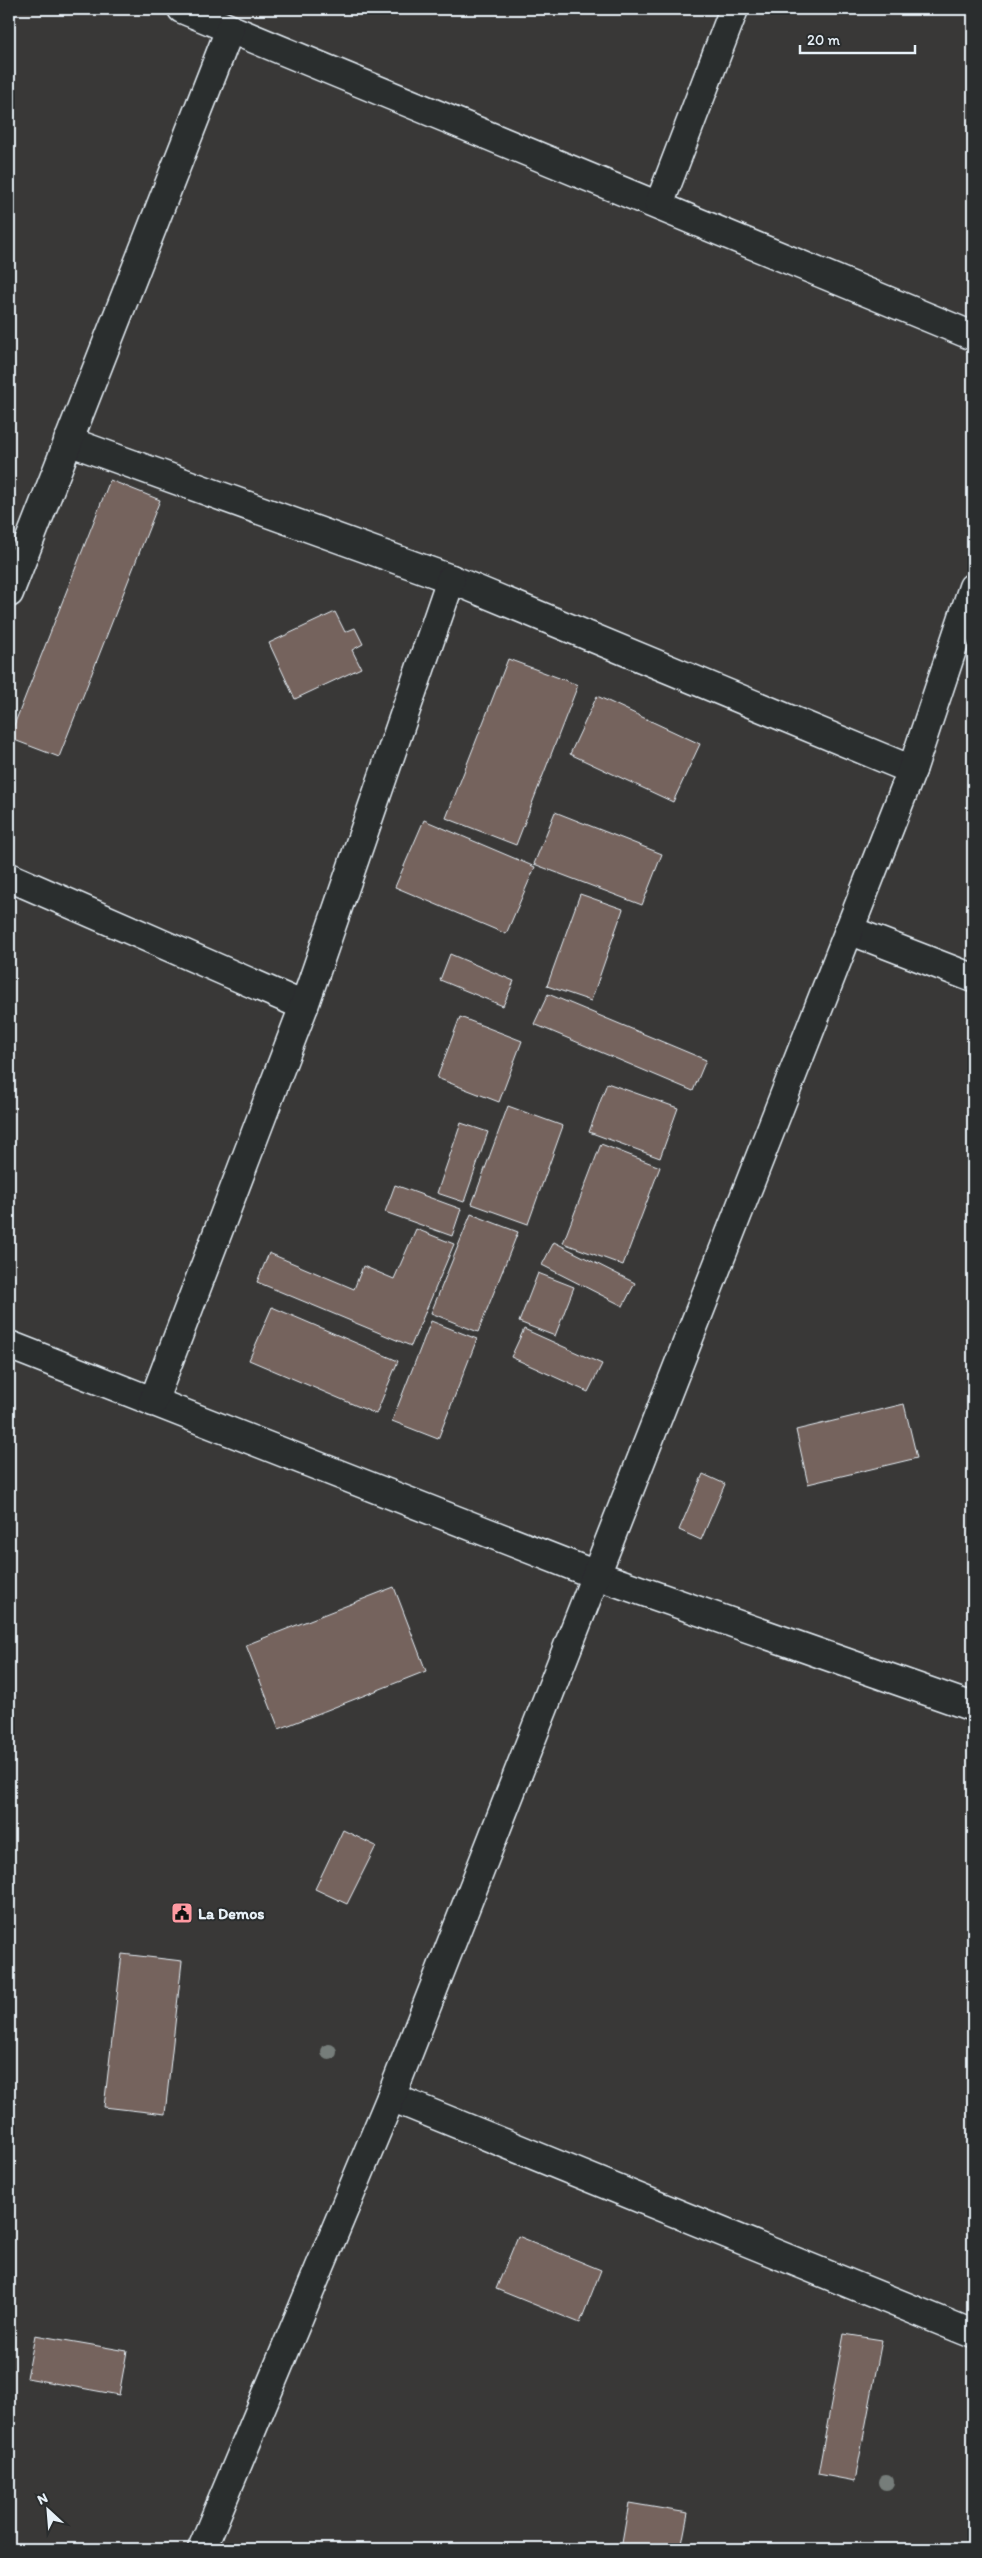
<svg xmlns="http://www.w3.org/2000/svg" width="982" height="2558" font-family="Itim,sans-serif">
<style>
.building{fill:#75635d;stroke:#e8f1f8}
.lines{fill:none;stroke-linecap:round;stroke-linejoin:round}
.minor-casing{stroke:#e8f1f8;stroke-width:31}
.minor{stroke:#2a2d2e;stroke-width:28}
.tree{fill:#767d7a}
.labels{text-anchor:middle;stroke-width:4;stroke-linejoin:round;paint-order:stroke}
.poi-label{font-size:16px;font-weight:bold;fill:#e8f1f8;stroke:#2a2d2e;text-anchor:start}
</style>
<rect width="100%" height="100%" fill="#393837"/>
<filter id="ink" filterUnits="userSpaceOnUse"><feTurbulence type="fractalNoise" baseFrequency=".02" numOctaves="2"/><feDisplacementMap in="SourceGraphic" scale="10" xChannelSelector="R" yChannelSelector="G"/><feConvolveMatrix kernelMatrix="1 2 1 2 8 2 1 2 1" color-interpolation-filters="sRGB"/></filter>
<g filter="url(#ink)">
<g class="building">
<polygon points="110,480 160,500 59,757 9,738"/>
<polygon points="335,612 345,632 355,628 363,644 352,650 361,668 295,699 269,643"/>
<polygon points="508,659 578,685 516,845 446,818"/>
<polygon points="597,696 700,744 673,802 570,754"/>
<polygon points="555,812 662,854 642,905 534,864"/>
<polygon points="424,820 535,867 506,934 395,887"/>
<polygon points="580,894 623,909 591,1001 547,986"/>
<polygon points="450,954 514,981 503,1006 440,980"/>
<polygon points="548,994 706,1060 693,1091 534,1024"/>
<polygon points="460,1017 522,1041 499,1102 437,1078"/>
<polygon points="607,1083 678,1108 660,1158 589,1132"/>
<polygon points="508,1106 563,1126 528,1224 472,1204"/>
<polygon points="461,1123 488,1132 464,1202 437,1193"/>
<polygon points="601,1144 660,1167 623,1265 563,1243"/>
<polygon points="395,1185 461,1209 452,1236 385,1212"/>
<polygon points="471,1214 518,1232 478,1332 431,1313"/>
<polygon points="416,1229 454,1244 411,1346 257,1282 269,1253 354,1289 363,1266 394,1279"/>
<polygon points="554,1242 635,1283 623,1306 542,1265"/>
<polygon points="538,1273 574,1287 555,1336 519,1322"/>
<polygon points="272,1307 398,1361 376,1414 249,1360"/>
<polygon points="431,1321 477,1339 438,1439 392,1421"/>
<polygon points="524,1329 602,1364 588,1392 511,1357"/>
<polygon points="904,1404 917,1458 808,1484 796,1430"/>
<polygon points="703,1474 725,1484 701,1540 679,1530"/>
<polygon points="394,1587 426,1671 279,1729 246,1645"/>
<polygon points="343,1830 376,1846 347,1904 315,1889"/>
<polygon points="122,1954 182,1961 165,2114 104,2107"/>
<polygon points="518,2236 601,2270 580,2323 496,2289"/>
<polygon points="844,2334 882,2340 855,2481 818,2474"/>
<polygon points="35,2335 127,2351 119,2395 27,2378"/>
<polygon points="629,2503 688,2513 681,2549 621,2549"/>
</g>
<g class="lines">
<g class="minor-casing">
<g id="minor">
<polyline points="182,9 973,336"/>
<polyline points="659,205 734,9"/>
<polyline points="68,441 451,579 912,770"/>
<polyline points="9,593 230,29"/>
<polyline points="9,877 304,1006"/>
<polyline points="849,930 973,978"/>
<polyline points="9,1345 596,1575 973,1707"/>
<polyline points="153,1402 304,1006 451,579"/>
<polyline points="391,2097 973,2334"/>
<polyline points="202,2549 391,2097 912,770 973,587"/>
</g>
</g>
<use href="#minor" class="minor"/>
</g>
<g class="tree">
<circle cx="329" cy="2052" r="8"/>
<circle cx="886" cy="2482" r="8"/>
</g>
</g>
<defs>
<g id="civic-square" transform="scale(1.125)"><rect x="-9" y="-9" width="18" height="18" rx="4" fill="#ff9aa2" stroke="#2a2d2e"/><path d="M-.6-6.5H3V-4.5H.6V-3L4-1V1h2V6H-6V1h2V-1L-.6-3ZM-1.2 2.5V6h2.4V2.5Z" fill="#111"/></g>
</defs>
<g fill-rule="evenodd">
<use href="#civic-square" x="182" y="1913"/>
</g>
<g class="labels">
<g class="poi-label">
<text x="198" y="1919">La Demos</text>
</g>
</g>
<rect width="982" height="2558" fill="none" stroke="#2a2d2e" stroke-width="30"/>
<rect x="15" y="15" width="952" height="2528" fill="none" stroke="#e8f1f8" stroke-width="2" filter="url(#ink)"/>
<g transform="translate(48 2510) rotate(334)" stroke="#2a2d2e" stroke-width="4" paint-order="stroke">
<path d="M0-4L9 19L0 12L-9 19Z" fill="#e8f1f8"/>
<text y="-8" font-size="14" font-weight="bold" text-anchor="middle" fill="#e8f1f8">N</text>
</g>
<path d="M800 45v8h115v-8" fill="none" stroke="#e8f1f8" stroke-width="2.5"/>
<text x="807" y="45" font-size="15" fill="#e8f1f8" stroke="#2a2d2e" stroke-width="4" paint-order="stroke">20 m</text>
</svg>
